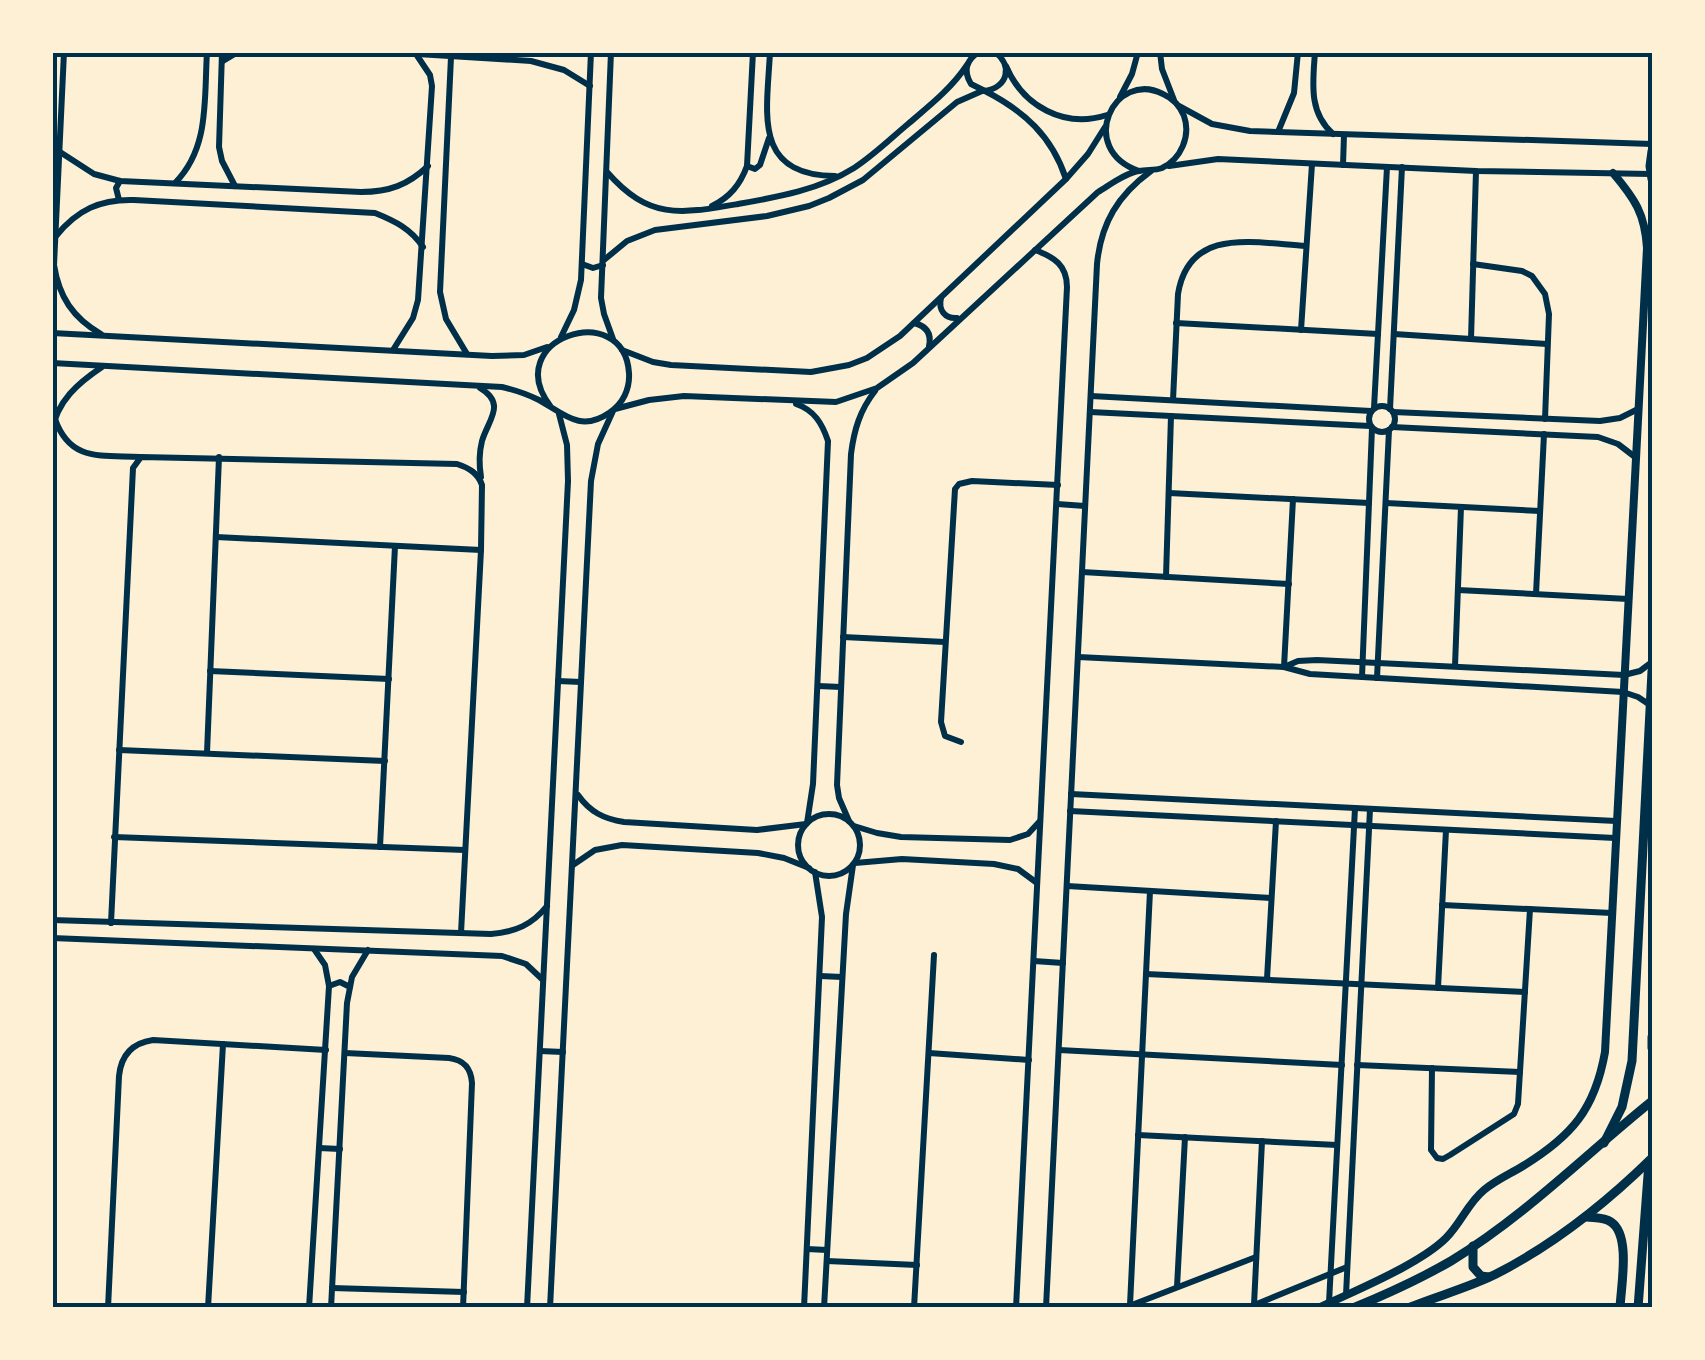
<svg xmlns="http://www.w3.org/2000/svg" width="1705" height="1360" font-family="Karla,sans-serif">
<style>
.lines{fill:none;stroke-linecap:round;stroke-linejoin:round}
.minor{stroke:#003049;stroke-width:6}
.tertiary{stroke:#003049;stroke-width:8}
.secondary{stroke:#003049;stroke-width:9}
.neatline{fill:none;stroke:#003049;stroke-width:4}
</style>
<rect width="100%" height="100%" fill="#fdf0d5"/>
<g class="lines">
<g class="minor">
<path d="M64,52L54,265C59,297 73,318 101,334"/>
<polyline points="222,52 219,147 222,161 235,186"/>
<polyline points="385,52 531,61 564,70 590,86"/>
<polyline points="611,52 601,298 604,314 613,339"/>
<path d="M770,52C767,113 752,175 835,176"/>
<path d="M979,52C966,60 963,71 971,84L985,91C1008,87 1013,66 995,52"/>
<polyline points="1160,52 1162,69 1174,100"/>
<path d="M1315,52C1313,82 1308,112 1333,134"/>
<polyline points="451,57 440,292 446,319 467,354"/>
<polyline points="223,61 238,52"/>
<path d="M1006,66C1023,106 1064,129 1107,115"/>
<path d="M985,91C1024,111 1052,136 1066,179"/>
<polyline points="1120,97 1132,74 1138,52"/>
<polyline points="1179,106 1212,124 1250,131 1652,144"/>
<polyline points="1278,132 1294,93 1298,52"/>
<path d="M60,152L94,174L120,181L361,192C389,192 408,185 428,166"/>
<polyline points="1343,165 1344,135"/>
<polyline points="747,166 755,169 760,165 769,138"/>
<polyline points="1169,166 1218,159 1476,171 1651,174"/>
<path d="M607,172C649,220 680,214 738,204C778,197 819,190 854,168C874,155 890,139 908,124C929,106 951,89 967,65"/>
<path d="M175,183C210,148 204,98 207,52"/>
<polyline points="119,200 116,188 120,181"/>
<path d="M712,206C730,197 740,185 747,166L753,52"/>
<path d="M56,236C77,210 100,199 134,200L375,213C395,221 411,229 423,247"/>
<polyline points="604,260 627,241 655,230 767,216 809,206 829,198 863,180 957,102 982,91"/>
<polyline points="582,264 593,268 603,265"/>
<polyline points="1473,264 1522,271 1532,276 1545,294 1549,314 1545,419"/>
<path d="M941,298C938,310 945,319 957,318"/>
<path d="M914,323C926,326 932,333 929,346"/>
<polyline points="1176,323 1378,334"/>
<polyline points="1301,330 1312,164"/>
<polyline points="52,333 492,356 524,355 547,347"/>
<polyline points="1394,334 1547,344"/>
<polyline points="561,337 574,310 581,280 591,52"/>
<polyline points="1471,339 1476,171"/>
<polyline points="393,350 413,318 418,300 432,86 430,75 416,54"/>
<polyline points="622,350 653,362 671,365 811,372 849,365 867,358 900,336 1066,179 1088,154 1105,127"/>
<path d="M52,363L502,387C515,390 527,394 539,400C563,413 580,433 609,413C623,404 630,389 629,373C624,297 498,339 551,407"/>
<path d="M480,388C507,404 488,420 482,441C479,453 479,465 481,477"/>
<polyline points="1091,396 1371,411"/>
<path d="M1173,400L1178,294C1189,226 1255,243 1306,246"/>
<path d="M796,404C814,410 822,423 828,441L813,784L807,823"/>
<circle cx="1382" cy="419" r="13"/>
<polyline points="1374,408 1387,167"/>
<path d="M615,409L649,400L684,396L836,402L877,388L913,363L1098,192C1110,185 1125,173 1139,171C1147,169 1154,171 1162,168C1181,159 1191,136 1184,116C1180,106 1172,98 1163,94C1114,69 1076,149 1139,171"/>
<polyline points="1390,409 1402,167"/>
<polyline points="1090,412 1370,426"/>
<polyline points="1393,412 1600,421 1620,418 1638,409"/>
<path d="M55,419C70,462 101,455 140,457"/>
<polyline points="1392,427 1598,437 1618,444 1635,457"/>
<path d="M52,431C57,401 78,383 102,367"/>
<polyline points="1169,493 1369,503"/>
<polyline points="1386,503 1540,511"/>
<polyline points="1057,504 1085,506"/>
<polyline points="216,537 481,550"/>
<polyline points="1082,572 1289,584"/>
<polyline points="1166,577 1171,416"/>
<polyline points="1458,590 1628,599"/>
<polyline points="1536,594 1544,434"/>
<polyline points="843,637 945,642"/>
<polyline points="1078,657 1284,667 1310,674 1623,692 1638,697 1650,705"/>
<polyline points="1455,666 1461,507"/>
<polyline points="1284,667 1298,661 1317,660 1624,675 1640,671 1652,662"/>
<polyline points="1284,667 1293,499"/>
<polyline points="210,671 389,679"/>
<polyline points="1362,677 1372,428"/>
<polyline points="1377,678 1389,430"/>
<polyline points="558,681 581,682"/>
<polyline points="818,686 841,687"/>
<polyline points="961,742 945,736 941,722 955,489 959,484 972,481 1058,485"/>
<polyline points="119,750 385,761"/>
<polyline points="207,753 219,457"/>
<polyline points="1071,794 1616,821"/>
<path d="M578,795C590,812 604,819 624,822L757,830L806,824"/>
<polyline points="1070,811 1615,838"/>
<circle cx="829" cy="845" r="31"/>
<path d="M849,821L839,798L837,785L851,454C854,430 860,410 875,391"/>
<polyline points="854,826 877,833 901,837 1010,840 1028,834 1040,821"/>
<polyline points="114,837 465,850"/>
<polyline points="380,847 395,546"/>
<polyline points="855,863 902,859 994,864 1018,869 1037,883"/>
<polyline points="573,865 595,850 622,845 758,853 784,858 809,868"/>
<polyline points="1067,886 1271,898"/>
<polyline points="1442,905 1612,913"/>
<path d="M52,920L491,934C515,932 532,925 547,906"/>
<path d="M111,923L133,468L141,457L457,464C469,468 478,473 482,485L481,550L461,933"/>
<polyline points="52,938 502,956 526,964 543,980"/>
<polyline points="1034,961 1063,963"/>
<polyline points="1146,974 1525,992"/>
<polyline points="820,976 842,977"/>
<polyline points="1267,979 1276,821"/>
<polyline points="329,986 340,982 350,987"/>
<polyline points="1438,988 1446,830"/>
<polyline points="1059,1050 1342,1065"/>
<polyline points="540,1051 563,1052"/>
<path d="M345,1053L449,1058C464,1060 471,1068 472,1083L463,1308"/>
<polyline points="929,1053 1029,1060"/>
<polyline points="1357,1065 1520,1072"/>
<polyline points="1432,1068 1431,1150 1437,1158 1443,1159 1450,1155 1514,1114 1518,1104 1530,909"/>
<polyline points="1138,1135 1337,1145"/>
<polyline points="319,1148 340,1149"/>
<polyline points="807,1249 827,1250"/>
<polyline points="827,1261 917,1265"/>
<polyline points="1177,1287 1185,1137"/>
<polyline points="332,1288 464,1292"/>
<polyline points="1346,1295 1370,809"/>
<polyline points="1329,1303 1355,808"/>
<polyline points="1130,1305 1150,891"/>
<polyline points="1254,1305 1262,1141"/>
<path d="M108,1308L119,1076C121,1056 132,1043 153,1040L326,1050"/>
<polyline points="208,1308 223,1044"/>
<polyline points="309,1308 329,986 325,965 314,949"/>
<polyline points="331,1308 347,1003 352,977 368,950"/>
<polyline points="527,1308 568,481 567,445 559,414"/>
<polyline points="550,1308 591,481 598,444 613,411"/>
<polyline points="804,1308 822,917 815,872"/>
<polyline points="824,1308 846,914 853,865"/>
<polyline points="914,1308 934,955"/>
<path d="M1016,1308L1067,287C1067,265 1054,257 1035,250"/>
<path d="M1046,1308L1097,264C1101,223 1118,195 1151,171"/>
<polyline points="1124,1308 1256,1257"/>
<polyline points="1247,1308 1347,1267"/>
</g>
<path class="tertiary" d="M1318,1308C1353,1292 1420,1264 1446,1238C1461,1223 1468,1203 1484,1190C1496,1180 1510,1174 1523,1166C1572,1136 1595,1109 1605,1052L1647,248C1645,214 1635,199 1613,173"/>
<g class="secondary">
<polyline points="1652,151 1650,166 1652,179"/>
<polyline points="1652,1037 1652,1048"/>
<polyline points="1604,1143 1622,1107 1632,1061 1652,671"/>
<path d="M1587,1217C1595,1218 1604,1217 1611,1222C1631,1235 1621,1286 1620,1308"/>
<polyline points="1473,1246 1473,1267 1481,1276 1489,1277"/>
<path d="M1353,1308C1387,1294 1420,1279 1451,1261C1525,1216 1586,1154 1652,1101"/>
<path d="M1408,1308C1437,1296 1468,1288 1496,1274C1555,1244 1605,1204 1652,1158"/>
<polyline points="1638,1308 1649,1162"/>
</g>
</g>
<rect width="1705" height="1360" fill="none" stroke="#fdf0d5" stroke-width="110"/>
<rect x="55" y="55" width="1595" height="1250" class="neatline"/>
</svg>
